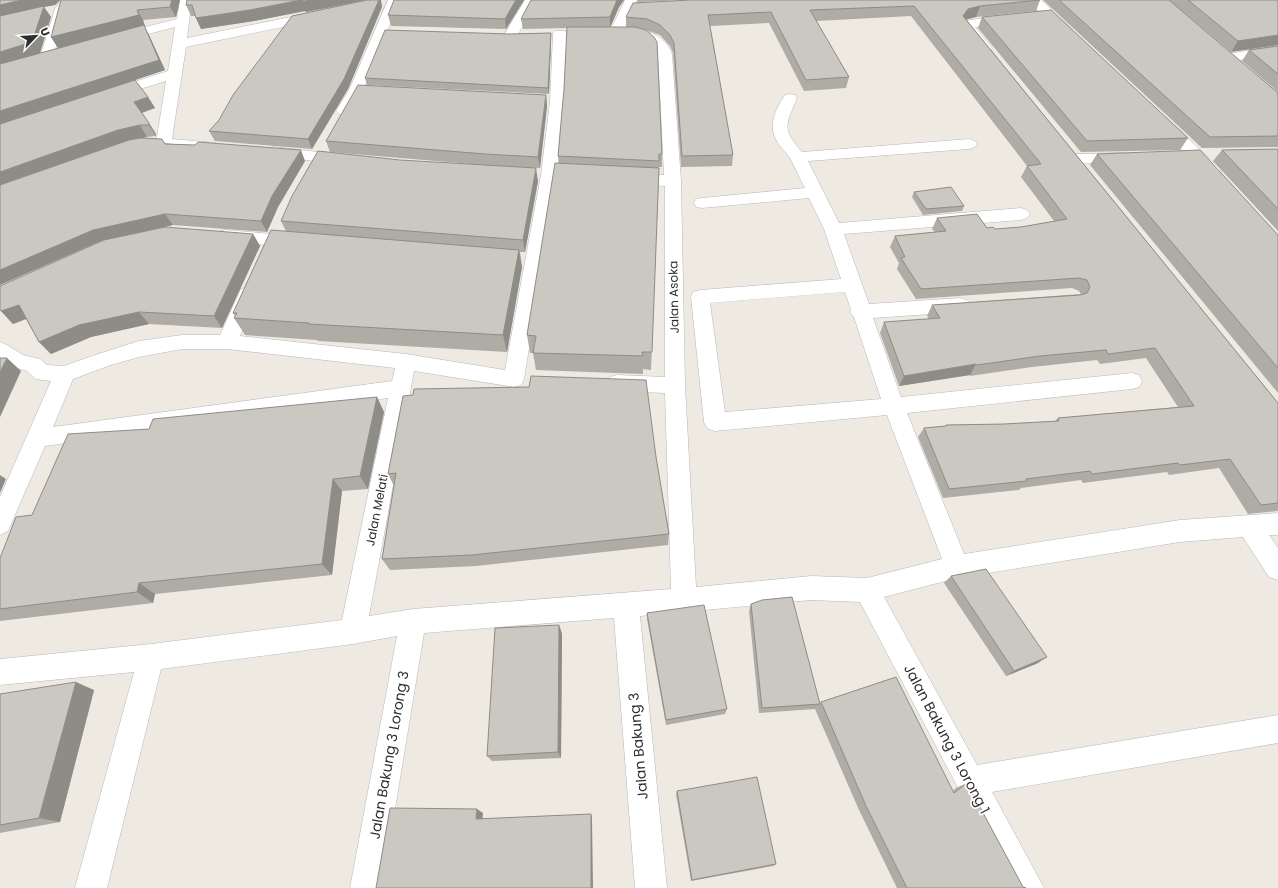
<svg xmlns="http://www.w3.org/2000/svg" width="1278" height="888" font-family="Poppins,sans-serif">
<style>
.lines{fill:none;stroke-linecap:round;stroke-linejoin:round}
.street-casing{stroke:#b5b6c0;stroke-width:1}
.street{fill:#fff;fill-rule:evenodd}
.wall{fill:#aeaca5}
.shaded-wall{fill:#8d8c86}
.building{fill:#cac8c0;stroke:#8d8c86}
.labels{text-anchor:middle;stroke-width:3.5;stroke-linejoin:round;paint-order:stroke}
.street-label{font-size:12px;fill:#2e2e2e;stroke:#fff}
.near-street-label{font-size:14px;fill:#2e2e2e;stroke:#fff}
</style>
<rect width="100%" height="100%" fill="#eeeae2"/>
<g class="lines">
<g class="street-casing">
<g id="street">
<polygon points="61,0 73,0 67,9 52,60 0,76 0,67 41,54 55,9"/>
<polygon points="180,0 192,0 187,38 316,12 321,13 323,16 321,19 316,20 186,47 172,139 216,143 218,146 216,149 210,151 164,148 158,146 156,143 166,81 111,98 106,97 104,94 106,91 168,71 175,27 118,42 113,41 111,38 113,35 177,19"/>
<polygon points="388,0 400,0 363,90 349,114 344,116 339,114 336,111 349,90"/>
<polygon points="525,0 537,0 516,38 506,38 504,35"/>
<path d="M625,0H637L624,31C643,26 666,35 672,54L681,181L685,385L696,587L811,576L867,578L942,559L887,415L715,431L707,428L704,422L691,297L693,292L700,290L841,279L824,229L809,198L702,208L696,207L694,203L696,199L702,198L805,188C800,179 796,169 791,160C788,154 782,149 778,143C767,127 775,110 785,95L790,94L795,95L797,98C786,125 781,128 802,152L969,139L975,141L977,144L975,147L969,149L808,161L839,223L1021,208L1027,210L1030,214L1027,218L1021,220L844,234L869,304L960,298L967,300L970,305L967,310L960,312L873,318L901,397L1132,373L1139,375L1142,381L1139,387L1132,389L907,413L964,554L1180,520L1278,513V535H1269L1278,548V580L1269,577L1243,537L1180,542L957,578L884,597L977,765L1278,715V743L992,792L1044,888H1011L860,602L811,600L640,616L667,888H635L614,618L424,633L382,888H350L397,636L353,644L161,669L107,888H75L134,672L0,685V659L151,644L342,620L388,398L45,446L8,531L0,535V497L51,381L35,379L27,371L10,366L0,360V342L7,345L23,355L40,359L47,365L64,366L95,355L139,341L182,335H220L241,289L248,287L255,289L257,294L240,336L406,354L505,370L541,175L550,101L553,34L555,31H565L567,34L564,101L557,175L524,379L521,385L514,387L414,371L369,616L413,609L671,589L665,393L617,391L610,389L607,383L610,377L617,375L665,377V186L628,184L622,183L620,179L622,175L628,174L664,175L658,54C652,31 634,45 621,35C614,38 604,38 596,36L594,33L596,30L611,29ZM845,292L851,310L850,312L854,317L881,399L725,412L710,303ZM182,349H227L395,368L392,381L53,427L73,379L108,366L139,357Z"/>
<polygon points="1028,0 1041,0 1071,28 1073,31 1071,34 1061,34"/>
<polygon points="1010,15 1015,16 1017,19 1015,22 975,27 992,48 990,51 985,52 980,51 961,27 965,21 970,20"/>
<polygon points="1278,46 1278,54 1227,62 1222,61 1220,58 1222,55 1227,54"/>
<polygon points="1164,118 1169,120 1219,168 1221,172 1219,176 1213,177 1207,176 1159,126 1156,123 1159,120"/>
<polygon points="274,147 345,155 351,157 353,160 351,163 345,165 268,155 266,152 268,149"/>
<polygon points="1123,153 1129,155 1131,158 1129,161 1076,164 1070,162 1068,159 1070,156 1076,154"/>
<polygon points="225,230 296,236 302,238 305,242 302,246 296,248 219,240 216,236 219,232"/>
</g>
</g>
<use href="#street" class="street"/>
</g>
<g class="wall">
<polygon points="0,0 60,0 55,5 44,7 51,17 40,53 58,48 51,37 61,0 180,0 176,17 143,20 145,26 144,26 149,35 165,70 135,80 148,97 155,108 142,113 156,134 156,136 147,137 134,139 305,161 278,207 267,232 173,225 108,239 253,234 260,246 222,328 149,324 91,337 51,354 39,342 26,319 13,324 1,311 104,240 101,241"/>
<polygon points="187,0 366,0 306,12 305,11 254,21 201,29 195,16 191,16 186,5"/>
<polygon points="394,0 524,0 506,29 391,26 388,15"/>
<polygon points="531,0 624,0 619,7 610,27 626,27 626,17 1040,0 1036,11 976,17 966,19 1278,403 1278,511 1248,514 1219,468 1169,475 1167,472 1083,483 1081,480 1021,488 1019,490 943,498 918,437 924,428 945,426 946,425 1004,424 1055,421 1058,418 1178,407 1146,358 1100,364 1097,360 1032,367 970,376 970,375 899,386 880,333 884,322 929,319 927,316 932,305 1081,294 1079,291 1072,288 916,299 897,269 899,263 890,247 895,236 935,232 932,229 937,218 995,229 1021,227 1054,221 1021,177 1027,166 911,16 816,21 849,77 846,88 804,91 769,23 710,26 733,155 732,166 681,167 673,53 670,46 660,35 646,30 662,154 662,167 659,167 659,173 651,370 643,369 643,374 536,370 533,353 530,353 527,335 559,163 558,156 564,89 567,28 523,29 521,19"/>
<polygon points="637,0 684,0 638,2"/>
<polygon points="1043,0 1169,0 1278,93 1278,147 1202,148"/>
<polygon points="1169,0 1278,0 1231,52"/>
<polygon points="382,7 348,89 312,149 215,141 209,131"/>
<polygon points="982,17 1188,138 1180,150 1081,152 978,28"/>
<polygon points="551,33 551,40 549,94 367,85 365,78 510,34"/>
<polygon points="1278,46 1278,92 1242,61 1249,50"/>
<polygon points="546,95 547,106 540,168 503,166 538,181 525,252 520,252 522,267 507,352 318,341 317,340 245,335 234,318 235,316 233,313 286,231 281,221 483,165 330,152 326,141"/>
<polygon points="1278,149 1278,231 1213,161 1222,150"/>
<polygon points="1097,154 1278,235 1278,393 1090,165"/>
<polygon points="914,192 964,206 962,211 923,215 912,197"/>
<polygon points="403,396 656,457 669,534 668,545 476,566 390,570 382,559 394,486 388,474"/>
<polygon points="377,397 384,412 368,489 342,491 332,575 155,594 153,603 0,621 0,558 32,515 149,429"/>
<polygon points="951,576 1038,663 1006,676 944,583"/>
<polygon points="751,604 820,704 821,702 953,791 956,788 967,783 1023,887 1026,888 897,888 859,810 815,709 759,713 749,611"/>
<polygon points="647,613 727,709 725,714 666,725 647,619"/>
<polygon points="559,625 562,634 561,758 492,761 487,756"/>
<polygon points="94,690 60,822 0,833 0,694"/>
<polygon points="677,791 776,864 773,866 691,881 676,794"/>
</g>
<g class="shaded-wall">
<polygon points="22,0 60,0 55,5 44,7 51,17 40,53 0,65 0,5"/>
<polygon points="172,0 180,0 176,17 170,7"/>
<polygon points="301,0 366,0 306,12 305,11 254,21 201,29 196,18"/>
<polygon points="379,0 381,0 382,7 348,89 312,149 308,139"/>
<polygon points="516,0 524,0 506,29 505,19"/>
<polygon points="617,0 624,0 619,7 610,28 610,17"/>
<polygon points="980,6 976,17 965,20 963,16 968,9"/>
<polygon points="137,10 143,20 145,26 144,26 149,35 165,70 0,125 0,111 58,48 51,37"/>
<polygon points="551,33 551,40 549,94 548,88"/>
<polygon points="1278,35 1278,45 1231,52 1238,41"/>
<polygon points="546,95 547,106 540,168 538,157"/>
<polygon points="148,97 155,108 141,113 134,102"/>
<polygon points="149,123 156,134 156,136 149,125"/>
<polygon points="140,125 147,137 126,142 0,186 0,172 118,130"/>
<polygon points="301,150 305,161 278,207 267,232 261,221 272,196"/>
<polygon points="536,168 538,181 525,252 523,240"/>
<polygon points="165,214 173,225 101,241 0,285 0,270 93,230"/>
<polygon points="253,234 260,246 222,328 214,316"/>
<polygon points="519,250 522,267 507,352 503,335"/>
<polygon points="19,305 31,317 13,324 1,311"/>
<polygon points="139,312 149,324 91,337 51,354 39,342 79,325"/>
<polygon points="7,358 21,371 0,417 0,372"/>
<polygon points="976,364 970,375 899,386 904,376"/>
<polygon points="377,397 384,412 368,489 360,476"/>
<polygon points="0,475 6,479 0,493"/>
<polygon points="333,479 342,491 332,575 322,564"/>
<polygon points="139,583 155,594 153,603 137,592"/>
<polygon points="559,625 562,634 561,758 558,752"/>
<polygon points="1047,657 1038,663 1006,676 1014,671"/>
<polygon points="76,682 94,690 60,822 39,818"/>
<polygon points="477,809 483,813 482,823 476,819"/>
<polygon points="591,814 592,818 593,888 591,888"/>
</g>
<g class="building">
<polygon points="0,0 22,0 0,5"/>
<polygon points="61,0 172,0 170,7 137,10 139,15 51,37"/>
<polygon points="187,0 301,0 250,10 196,18 192,5 186,5"/>
<polygon points="303,0 310,0 302,2"/>
<polygon points="367,0 379,0 344,79 308,139 209,131 219,120 233,95 292,16"/>
<polygon points="394,0 516,0 505,19 388,15"/>
<polygon points="531,0 617,0 610,17 521,19"/>
<polygon points="691,0 1040,0 980,6 968,9 963,16 1278,403 1278,503 1261,505 1230,459 1180,465 1178,463 1092,474 1090,471 1026,479 1027,481 949,489 924,428 946,426 946,425 1004,424 1059,421 1058,418 1194,406 1155,348 1108,354 1106,350 1040,356 977,365 976,364 904,376 884,322 940,318 932,305 1080,295 1087,293 1090,287 1087,280 1079,278 921,289 901,258 905,257 895,236 946,231 937,218 977,214 987,228 993,227 995,229 1021,227 1067,219 1027,166 1041,164 914,6 810,10 849,77 806,80 771,12 708,15 733,155 682,156 674,43 670,35 660,25 647,19 626,17 633,3"/>
<polygon points="1059,0 1169,0 1278,93 1278,136 1210,137"/>
<polygon points="1188,0 1278,0 1278,35 1238,41"/>
<polygon points="44,6 32,42 0,52 0,16"/>
<polygon points="1051,10 1188,138 1087,141 982,17"/>
<polygon points="144,25 159,60 0,111 0,64"/>
<polygon points="567,27 635,27 646,30 654,37 657,42 662,154 659,154 659,161 558,156 564,89"/>
<polygon points="385,30 510,34 551,33 548,88 365,78"/>
<polygon points="1278,46 1278,74 1249,50"/>
<polygon points="135,80 148,97 134,102 149,123 149,125 140,125 118,130 0,172 0,124"/>
<polygon points="358,85 546,95 538,157 485,154 326,141"/>
<polygon points="140,138 162,139 165,144 195,145 198,142 301,150 272,196 261,221 165,214 93,230 0,270 0,185 129,140"/>
<polygon points="1278,149 1278,209 1222,150"/>
<polygon points="1200,150 1278,235 1278,368 1097,154"/>
<polygon points="318,151 400,160 536,168 523,240 281,221 292,196"/>
<polygon points="555,163 659,168 652,352 642,352 643,356 533,353 536,336 527,335"/>
<polygon points="951,187 964,206 926,209 914,192"/>
<polygon points="165,227 253,234 214,316 139,312 79,325 39,342 19,305 1,311 0,309 0,286 104,240"/>
<polygon points="271,230 519,250 503,335 309,324 309,323 234,318 237,313 233,313"/>
<polygon points="0,358 7,358 0,372"/>
<polygon points="531,376 646,380 656,457 669,534 472,555 382,559 396,473 388,474 403,396 413,395 414,389 529,387"/>
<polygon points="377,397 360,476 333,479 322,564 139,583 137,592 0,609 0,558 16,517 32,515 68,434 149,429 153,419"/>
<polygon points="986,569 1047,657 1014,671 951,576"/>
<polygon points="792,597 820,704 762,708 751,604 762,600"/>
<polygon points="704,605 727,709 666,720 647,613"/>
<polygon points="559,625 558,752 487,756 495,628"/>
<polygon points="896,677 954,793 967,783 1023,887 1026,888 907,888 866,806 821,702"/>
<polygon points="76,682 39,818 0,825 0,694"/>
<polygon points="757,777 776,864 692,880 677,791"/>
<polygon points="390,808 477,809 476,819 591,814 591,888 376,888"/>
</g>
<g class="labels">
<g class="street-label">
<text transform="translate(674 297) rotate(-91)" y="4">Jalan Asoka</text>
<text transform="translate(377 510) rotate(-79)" y="4">Jalan Melati</text>
</g>
<g class="near-street-label">
<text transform="translate(947 739) rotate(62)" y="5">Jalan Bakung 3 Lorong 1</text>
<text transform="translate(638 746) rotate(-95)" y="5">Jalan Bakung 3</text>
<text transform="translate(389 755) rotate(-80)" y="5">Jalan Bakung 3 Lorong 3</text>
</g>
</g>
<g transform="translate(36 36) rotate(65)" stroke="#ffffff" stroke-width="3" paint-order="stroke">
<path d="M0-3L7 15L0 10L-7 15Z" fill="#2e2e2e"/>
<text y="-6" font-size="11" font-weight="bold" text-anchor="middle" fill="#2e2e2e">U</text>
</g>
</svg>
